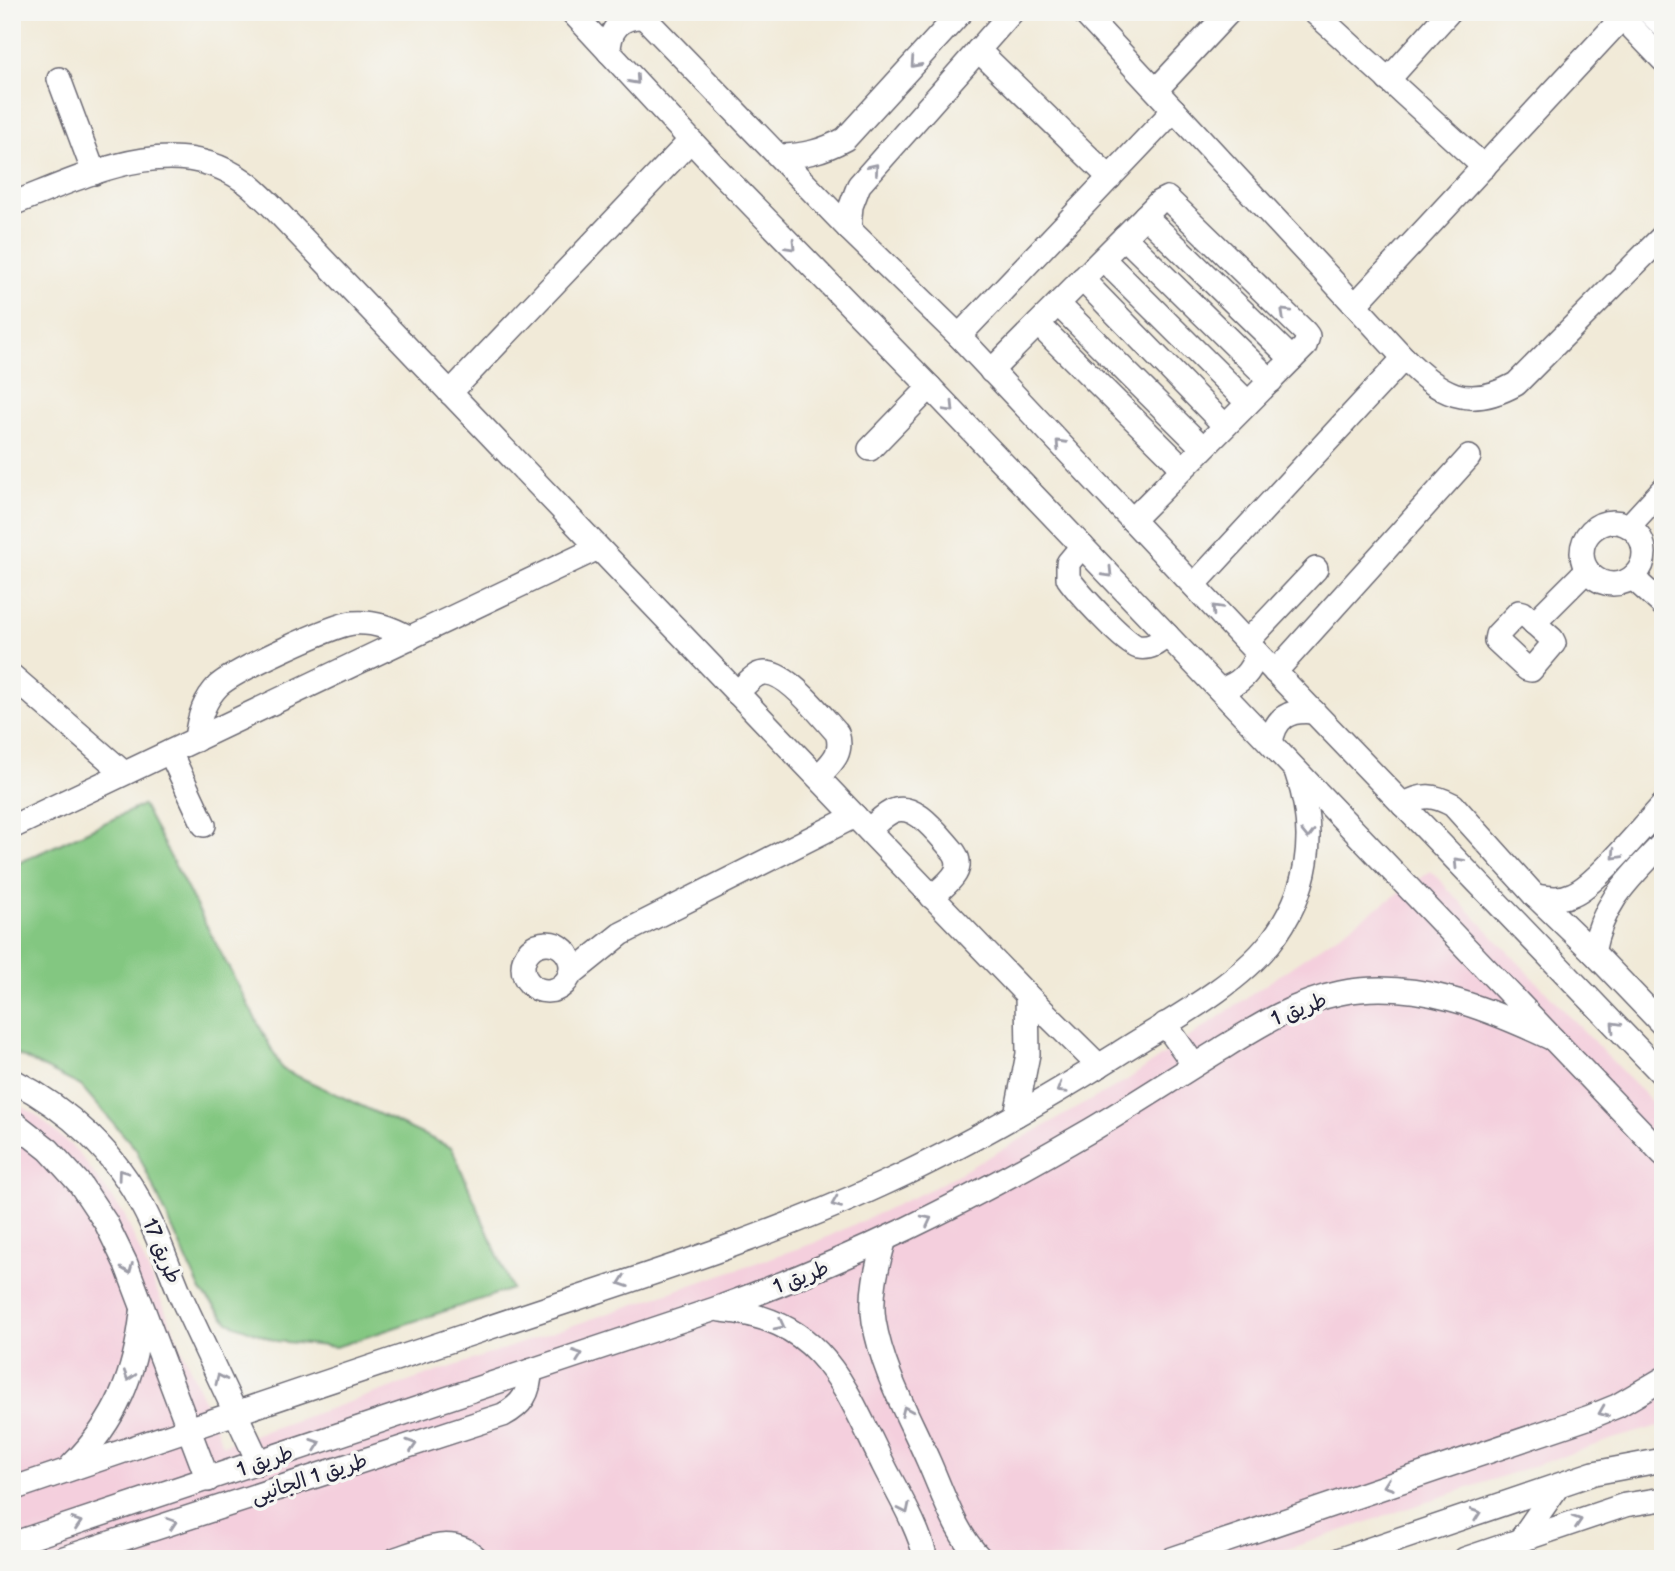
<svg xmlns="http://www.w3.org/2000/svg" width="1675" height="1571" font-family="'Balsamiq Sans','Playpen Sans Arabic',sans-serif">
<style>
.built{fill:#f4cfdd}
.green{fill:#83c781;stroke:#52745e;stroke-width:2}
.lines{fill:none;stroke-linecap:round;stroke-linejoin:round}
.minor-casing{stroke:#6a6872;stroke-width:26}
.minor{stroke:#fff;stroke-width:23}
.oneway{stroke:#9c9ca7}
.labels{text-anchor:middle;stroke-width:7;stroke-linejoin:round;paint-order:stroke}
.street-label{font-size:21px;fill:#22223b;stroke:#f6f6f2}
</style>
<rect width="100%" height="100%" fill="#f6f6f2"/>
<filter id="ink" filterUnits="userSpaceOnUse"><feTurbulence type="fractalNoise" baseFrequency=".0143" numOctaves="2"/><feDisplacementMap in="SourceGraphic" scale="14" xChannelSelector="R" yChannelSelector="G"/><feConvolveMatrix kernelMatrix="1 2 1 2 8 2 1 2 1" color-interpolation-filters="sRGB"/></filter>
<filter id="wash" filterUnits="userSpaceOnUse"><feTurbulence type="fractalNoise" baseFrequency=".00686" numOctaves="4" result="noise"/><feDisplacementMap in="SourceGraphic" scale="28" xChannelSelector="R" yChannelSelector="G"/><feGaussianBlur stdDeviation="1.57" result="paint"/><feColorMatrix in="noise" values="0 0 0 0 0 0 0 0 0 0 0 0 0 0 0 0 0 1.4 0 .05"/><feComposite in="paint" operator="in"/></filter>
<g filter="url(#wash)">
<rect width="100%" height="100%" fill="#f1ead8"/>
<polygon class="built" points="1431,871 1663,1114 1663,1425 1616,1438 1258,1559 12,1559 12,1101 35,1114 77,1151 124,1214 223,1445 814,1243 933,1188 1127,1080"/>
<polygon class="green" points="143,805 282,1069 452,1148 512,1289 336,1347 276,1341 228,1322 201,1291 136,1149 81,1086 12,1052 12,866"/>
</g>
<g filter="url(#ink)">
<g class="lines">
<g class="minor-casing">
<g id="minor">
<polyline points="572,12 722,174 930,387 1663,1154"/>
<polyline points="639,12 849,229 959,336 1257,653 1663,1075"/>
<path d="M1083,12L1404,358C1440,394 1467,411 1516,384L1663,236"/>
<polyline points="1314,12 1484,167"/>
<polyline points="1617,12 1663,60"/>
<polyline points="1649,12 1663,26"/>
<polyline points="978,50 1110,178"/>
<path d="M609,52C609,29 621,16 644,17"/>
<polyline points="59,79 94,173"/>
<polyline points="1388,80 1449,12"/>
<polyline points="1156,90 1229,12"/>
<path d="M779,156C804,156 823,151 845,139L961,12"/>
<path d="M12,204C83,177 173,129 244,181C253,187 261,196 269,203L850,811L1027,995L1099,1066"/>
<polyline points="1145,216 1292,359"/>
<polyline points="849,229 851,206 859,185 1012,12"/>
<polyline points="1124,237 1271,381"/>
<polyline points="1103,259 1248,403"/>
<polyline points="1082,279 1225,426"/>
<polyline points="1058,304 1203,448"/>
<polyline points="1355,305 1622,18"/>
<polyline points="1038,324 1183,468"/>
<polyline points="959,336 1174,110"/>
<polyline points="991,371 1159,202 1167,198 1305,332 1308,336 1305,346 1132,520"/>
<polyline points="450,393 690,141"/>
<polyline points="870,449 930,387"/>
<circle cx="1613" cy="553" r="31"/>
<polyline points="1629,526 1663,489"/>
<path d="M1082,546L1068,563V578C1077,591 1125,644 1138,647C1151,649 1158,643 1167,635"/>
<polyline points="1633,578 1663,605"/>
<polyline points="1194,585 1404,358"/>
<polygon points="1519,612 1523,613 1552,639 1554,643 1531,670 1527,669 1496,640 1497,635"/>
<polyline points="1534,623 1587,570"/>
<polyline points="1247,642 1316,569"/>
<polyline points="1275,672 1469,457"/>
<polyline points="12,676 124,773"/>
<path d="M1220,690C1240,684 1251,673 1257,653"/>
<path d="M737,693C743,687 750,679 757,675C781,662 822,717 837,733C844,754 831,763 818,777"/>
<path d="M196,740C198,720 203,701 218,686C234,671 332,625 353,623C374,621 392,628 410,638"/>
<path d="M1271,743C1275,718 1288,709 1314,712"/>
<polyline points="170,752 204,825"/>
<path d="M1403,805C1423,793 1434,795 1453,805L1535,896L1593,952L1663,1025"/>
<polyline points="12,827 598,548"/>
<path d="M869,830C875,824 883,816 891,812C915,799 940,837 954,852C967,871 946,884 932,897"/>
<path d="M1535,896C1549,898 1561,900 1573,894C1596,885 1644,825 1663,805"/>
<circle cx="547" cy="967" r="24"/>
<path d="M1593,952C1604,900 1628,880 1663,843"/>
<polyline points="570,975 621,934 855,816"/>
<polyline points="1165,1024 1194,1065"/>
<path d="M12,1080C68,1109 116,1153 144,1209C160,1239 170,1272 184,1303C209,1356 234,1409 259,1463"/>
<polyline points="1016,1115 1028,1054 1027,995"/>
<polyline points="12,1121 49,1150 80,1184 106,1223 126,1264 208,1480"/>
<path d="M884,1242C877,1267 870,1294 874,1321C882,1370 908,1415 928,1460C943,1493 955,1534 981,1559"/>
<path d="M721,1310C824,1319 844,1386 884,1466C899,1496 918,1526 926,1559"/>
<path d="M72,1465C117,1420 135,1375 142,1313"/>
<path d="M12,1489C166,1437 319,1384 473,1333C610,1286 754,1244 885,1183C966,1146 1043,1101 1118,1054C1166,1023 1234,988 1270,943C1309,893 1318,834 1297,774"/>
<polyline points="1521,1539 1558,1486"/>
<path d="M12,1544L715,1309C849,1261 968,1202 1091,1130C1135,1104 1177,1076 1221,1049C1258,1026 1296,1002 1340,993C1414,978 1487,1008 1553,1039"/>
<path d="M61,1559L503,1415C522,1405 530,1393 530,1371"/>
<path d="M396,1559C423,1550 453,1534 477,1559"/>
<polyline points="1172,1559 1590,1417 1617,1406 1663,1379"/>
<polyline points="1341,1559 1594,1473 1663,1460"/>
<polyline points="1465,1559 1625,1505 1663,1499"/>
</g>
</g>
<use href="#minor" class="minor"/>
</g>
<defs><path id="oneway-chevron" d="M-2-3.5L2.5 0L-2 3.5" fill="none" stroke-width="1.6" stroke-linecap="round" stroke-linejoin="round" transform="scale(1.75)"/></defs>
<g class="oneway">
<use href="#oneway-chevron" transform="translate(915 63) rotate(132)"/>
<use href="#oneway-chevron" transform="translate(635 80) rotate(48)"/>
<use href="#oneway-chevron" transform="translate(874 168) rotate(-50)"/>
<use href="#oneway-chevron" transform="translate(791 246) rotate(46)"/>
<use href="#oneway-chevron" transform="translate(1285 313) rotate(-136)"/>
<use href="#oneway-chevron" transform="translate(950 408) rotate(46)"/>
<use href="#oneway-chevron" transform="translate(1060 444) rotate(-133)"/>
<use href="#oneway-chevron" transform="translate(1108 573) rotate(46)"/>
<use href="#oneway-chevron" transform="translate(1216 609) rotate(-133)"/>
<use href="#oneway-chevron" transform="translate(1308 834) rotate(89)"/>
<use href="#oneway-chevron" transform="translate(1616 855) rotate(133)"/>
<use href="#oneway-chevron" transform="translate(1458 862) rotate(-134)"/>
<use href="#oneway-chevron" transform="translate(1615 1026) rotate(-134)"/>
<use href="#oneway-chevron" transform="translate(1061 1089) rotate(149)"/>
<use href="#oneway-chevron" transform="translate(122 1174) rotate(-126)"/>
<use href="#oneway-chevron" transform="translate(836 1203) rotate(158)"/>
<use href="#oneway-chevron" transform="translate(927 1220) rotate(-27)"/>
<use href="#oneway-chevron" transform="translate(128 1269) rotate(68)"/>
<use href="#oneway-chevron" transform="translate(623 1282) rotate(161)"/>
<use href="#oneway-chevron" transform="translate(780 1325) rotate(27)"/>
<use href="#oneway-chevron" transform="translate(578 1355) rotate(-19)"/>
<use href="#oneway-chevron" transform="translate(129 1376) rotate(108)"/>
<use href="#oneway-chevron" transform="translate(220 1379) rotate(-115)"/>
<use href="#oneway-chevron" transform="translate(906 1411) rotate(-114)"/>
<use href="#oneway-chevron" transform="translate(1603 1412) rotate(158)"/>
<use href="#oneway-chevron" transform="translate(316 1444) rotate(-19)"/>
<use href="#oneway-chevron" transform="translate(412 1445) rotate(-18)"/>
<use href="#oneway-chevron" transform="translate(1388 1485) rotate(161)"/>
<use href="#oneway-chevron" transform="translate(905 1509) rotate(64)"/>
<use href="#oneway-chevron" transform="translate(1476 1514) rotate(-19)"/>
<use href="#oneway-chevron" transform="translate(1577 1521) rotate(-18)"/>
<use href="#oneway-chevron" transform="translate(77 1523) rotate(-18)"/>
<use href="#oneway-chevron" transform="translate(172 1523) rotate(-18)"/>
</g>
</g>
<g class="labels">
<g class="street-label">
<text transform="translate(1299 1009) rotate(-22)" y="7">طريق 1</text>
<text transform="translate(162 1251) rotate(67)" y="7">طريق 17</text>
<text transform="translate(801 1277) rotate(-22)" y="7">طريق 1</text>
<text transform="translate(265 1461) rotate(-19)" y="7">طريق 1</text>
<text transform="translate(309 1478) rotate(-18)" y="7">طريق 1 الجانيى</text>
</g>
</g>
<rect width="1675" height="1571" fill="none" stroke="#f6f6f2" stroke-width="42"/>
</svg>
